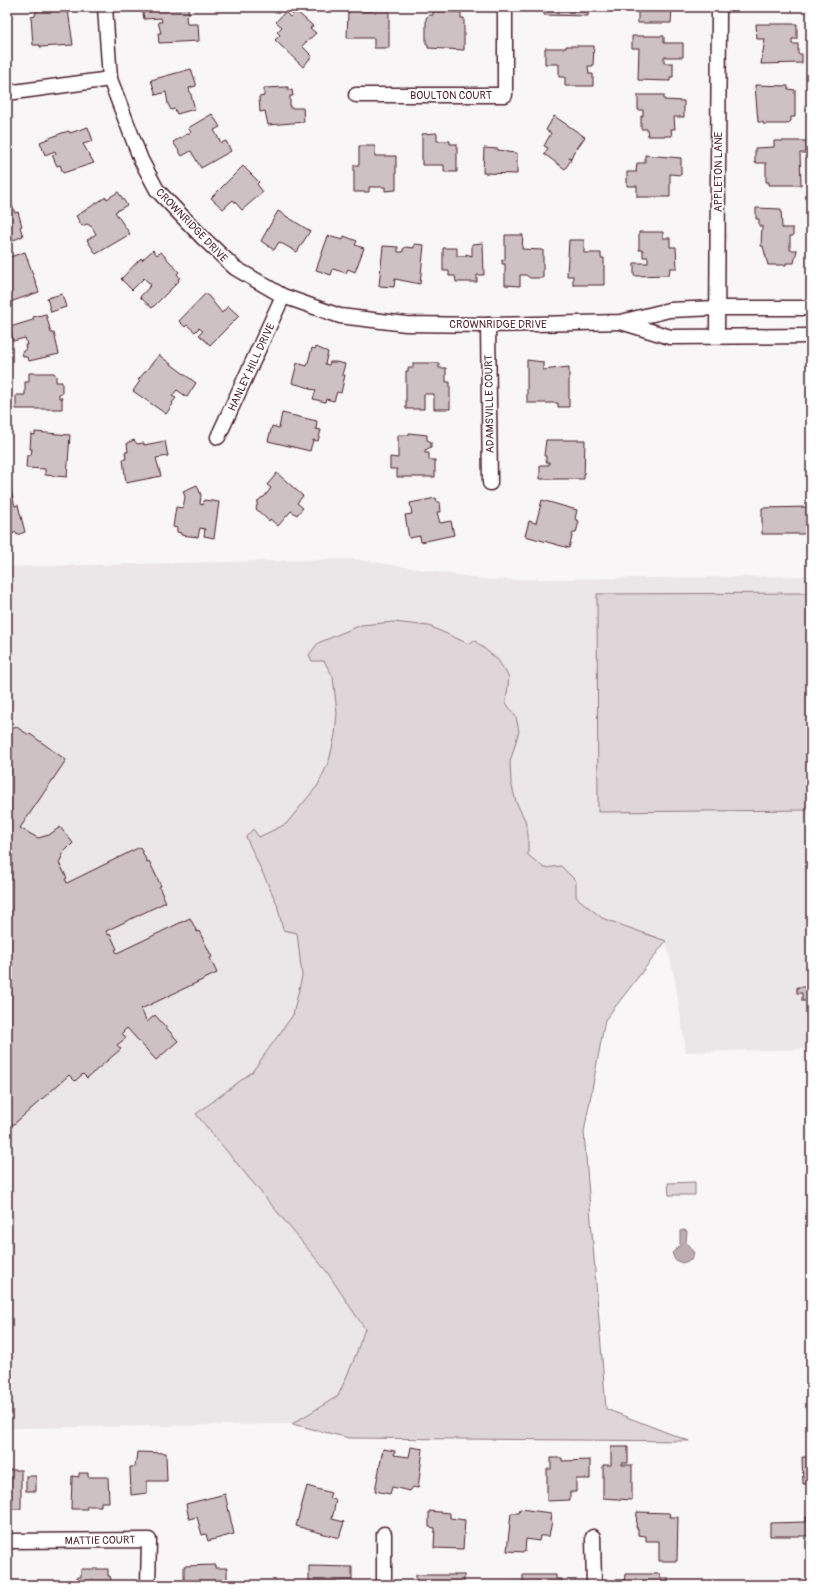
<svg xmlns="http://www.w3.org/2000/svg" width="818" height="1592" font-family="Pangolin,sans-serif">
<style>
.built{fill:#ebe6e8}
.green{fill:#ded6d9;stroke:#947a82}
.water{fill:#bdadb0;stroke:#8f747b}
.building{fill:#cdc1c4;stroke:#4a1f2b}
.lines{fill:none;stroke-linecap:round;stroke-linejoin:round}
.street-casing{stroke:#4a1f2b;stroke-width:17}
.street{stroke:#fff;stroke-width:14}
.labels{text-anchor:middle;stroke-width:3;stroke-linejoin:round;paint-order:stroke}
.street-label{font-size:11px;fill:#4a1f2b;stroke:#fff}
</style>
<rect width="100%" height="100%" fill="#f8f6f7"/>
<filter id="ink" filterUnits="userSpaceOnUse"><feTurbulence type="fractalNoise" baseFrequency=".025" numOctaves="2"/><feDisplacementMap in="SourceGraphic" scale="8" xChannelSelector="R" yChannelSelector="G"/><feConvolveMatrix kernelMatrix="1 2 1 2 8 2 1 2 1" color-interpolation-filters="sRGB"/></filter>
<g filter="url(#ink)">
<polygon class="built" points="353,559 489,580 811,576 811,1049 686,1052 675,980 666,941 602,918 576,897 297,933 302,976 293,1015 252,1072 196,1114 327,1272 365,1329 353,1362 338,1396 292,1424 7,1428 7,567"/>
<g class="green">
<polygon points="811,593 811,810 598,812 597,594"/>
<polygon points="394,622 429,626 469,644 474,640 498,660 509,677 506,703 516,717 519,731 510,762 511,782 516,802 525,820 528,834 528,855 544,868 561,866 576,881 576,897 602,918 666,941 605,1020 584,1132 606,1409 689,1441 349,1438 292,1424 338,1396 353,1362 365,1329 327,1272 196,1114 252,1072 293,1015 302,976 297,933 283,930 277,904 246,837 253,829 259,837 286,824 318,785 329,761 335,735 337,713 333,677 324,661 312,661 309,655 318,643 361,625"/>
<polygon points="695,1182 695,1195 669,1195 668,1183"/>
</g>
<polygon class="water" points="684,1230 687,1231 686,1242 694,1253 691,1260 682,1263 675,1260 672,1253 680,1245 680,1231"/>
<g class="building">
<polygon points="63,7 64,10 68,10 73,45 40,47 40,45 33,45 31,17 35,16 37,9"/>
<polygon points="142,7 188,8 189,14 186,17 187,24 198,24 199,41 159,43 158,33 161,33 158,22 162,22 161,18 144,19"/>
<polygon points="351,7 360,7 360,11 372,11 372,7 389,7 389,48 374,48 374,38 347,38 348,11 351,11"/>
<polygon points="542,7 589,7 588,16 544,15 544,8"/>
<polygon points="638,7 672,7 671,23 638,23"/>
<polygon points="296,11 313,26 310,28 316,33 302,46 312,56 303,67 275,40 280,35 277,32 282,27 276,22 285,12 290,17"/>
<polygon points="433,11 461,12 461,18 464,18 464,50 428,48 428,44 426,44 426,18 429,15 433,15"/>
<polygon points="756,24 797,24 797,39 792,39 792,44 798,44 798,54 802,54 802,63 761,64 765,39 757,39"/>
<polygon points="632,36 664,36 664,43 683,43 683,57 664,57 664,63 673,63 673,77 670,77 670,81 638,80 639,48 632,48"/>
<polygon points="566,46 594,46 593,66 588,66 589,74 593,74 593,86 565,86 565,77 559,77 559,64 545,64 545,48 566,48"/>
<polygon points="191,69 196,83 196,86 189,88 195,109 177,114 175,109 171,110 168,104 166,92 156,95 151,80"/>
<polygon points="755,85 788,86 788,89 795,90 795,117 791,117 791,121 787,124 763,124 763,122 758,122"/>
<polygon points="288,87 288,90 292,90 293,96 290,96 290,108 303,108 304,122 268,125 265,111 260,112 259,97 264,96 264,88"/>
<polygon points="638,95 664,95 664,100 684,101 684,117 674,117 675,129 671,129 672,136 648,136 647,129 641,129 641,116 643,116 643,110 638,110"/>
<polygon points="212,114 220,127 214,130 221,143 226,141 231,151 201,168 191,151 182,156 173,142 191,132 188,128"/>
<polygon points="554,116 585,137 575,151 574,151 571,158 569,157 571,160 565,169 544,154 548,148 544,146 551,133 546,130"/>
<polygon points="88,127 93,141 83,144 94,163 63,173 60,165 57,166 52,155 56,154 55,151 45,155 40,142 62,133 69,131 70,133"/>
<polygon points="437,133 437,141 450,141 450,144 457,144 457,172 444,172 444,165 422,165 422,134"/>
<polygon points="774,141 807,141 807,153 800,153 801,185 769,185 769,182 766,182 766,163 755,163 755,148 774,147"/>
<polygon points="359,146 375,146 375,156 396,156 396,190 385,191 385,187 369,187 369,192 354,192 354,165 359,165"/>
<polygon points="484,148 498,149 498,150 506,151 506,152 517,153 517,174 483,173"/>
<polygon points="645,155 681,158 681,175 670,174 670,197 637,197 637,186 627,186 627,172 637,172 636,171 637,163 645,163"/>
<polygon points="243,166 259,182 257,184 263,192 242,210 233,200 223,209 211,198"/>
<polygon points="118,192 127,205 115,212 130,234 96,254 87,240 96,234 92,227 87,224 82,226 76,216 106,197 107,199"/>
<polygon points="12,205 15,213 18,212 22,226 20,227 23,236 7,243 7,206"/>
<polygon points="756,208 781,209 782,228 793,228 793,236 790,236 790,250 797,250 794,263 786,263 786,265 768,265 763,246 761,246 762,226 759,226 759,219 756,219"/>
<polygon points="278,211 310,231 297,252 279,242 274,250 261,241"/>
<polygon points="639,232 663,232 663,238 670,238 670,247 676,247 677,268 670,268 669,275 634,276 634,263 648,263 648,257 643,257 643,250 639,250"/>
<polygon points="505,235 523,235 522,249 543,250 543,278 530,278 526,275 520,275 520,286 505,285 505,264 502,264 502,260 505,260"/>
<polygon points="328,236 343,240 344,236 357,241 355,245 364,248 355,272 348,269 346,273 333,269 331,275 316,270"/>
<polygon points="569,240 584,240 584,253 601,253 601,258 604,258 604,285 573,285 573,276 567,276"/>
<polygon points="483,243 484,275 477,275 477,282 456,282 455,276 449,276 449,271 443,271 443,248 457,248 457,256 466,256 466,254 472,256 472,244"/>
<polygon points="414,244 424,245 420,284 395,279 394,287 379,286 383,246 398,247 398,252 403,252 403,249 406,247 414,248"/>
<polygon points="153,250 157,255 161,252 179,272 177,274 180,278 178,279 179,281 152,308 140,297 151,285 144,278 132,290 121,279 141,258 142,260"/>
<polygon points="25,252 39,292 7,303 7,258"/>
<polygon points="206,293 222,313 228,306 239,316 210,345 199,335 203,331 199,328 195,332 187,325 185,327 179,321"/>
<polygon points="62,294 66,307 51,312 47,298"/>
<polygon points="46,314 51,333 54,333 59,354 29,361 28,358 23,356 22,352 26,349 25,345 27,345 25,338 13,341 10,327 33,320 33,317"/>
<polygon points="316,347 328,352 325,364 329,365 330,362 336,362 345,364 342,375 345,375 341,393 337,392 334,401 326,399 325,402 313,399 316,390 309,389 310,388 292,383 297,363 307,366 312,348 315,349"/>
<polygon points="159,355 196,383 187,397 177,390 172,396 176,398 172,403 173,404 166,414 133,391 140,381 138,380"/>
<polygon points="527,360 543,362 543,370 569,367 569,407 558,407 558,403 527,403"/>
<polygon points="413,363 439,363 439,368 446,368 446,382 450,382 450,409 434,409 434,394 424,394 424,409 406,409 406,371 408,371 408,368 413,368"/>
<polygon points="29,373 54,373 56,376 56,382 62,382 62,394 59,394 59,398 62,398 62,409 16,409 16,395 25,395 25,382 29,382"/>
<polygon points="282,413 317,421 316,429 321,430 318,441 313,440 310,451 268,441 272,426 279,428"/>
<polygon points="35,432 70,435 67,477 45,475 45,469 26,468 27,455 31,455 32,449 30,449 31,434 35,435"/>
<polygon points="409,433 427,435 427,440 431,442 431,447 425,450 425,453 429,453 429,460 435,460 435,477 397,477 397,469 390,469 390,457 398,458 398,435 409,435"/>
<polygon points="134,440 137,444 144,443 144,445 165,441 168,456 156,458 161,476 126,483 123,459 126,459 125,452 128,452 127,443"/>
<polygon points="546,440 585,440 584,479 540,479 540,465 549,465 549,462 546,462 546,456 544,456"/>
<polygon points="277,473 303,496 297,503 303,508 297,515 291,511 278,526 270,519 269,521 256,509 258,501 261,498 264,497 271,488 267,485"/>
<polygon points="197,485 201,495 200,504 203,505 204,500 219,502 214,538 204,536 205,529 200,528 198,537 181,535 181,533 177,532 177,528 173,527 176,507 183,508 185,497 183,491"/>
<polygon points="7,488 10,488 15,506 18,505 25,532 17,535 16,532 7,537"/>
<polygon points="436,498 437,502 440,502 441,512 437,512 440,523 451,521 454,535 421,542 420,536 409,538 405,515 412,514 410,503"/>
<polygon points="542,500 577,510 575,519 579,521 576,533 573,533 569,548 525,536 529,521 536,523"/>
<polygon points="811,507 811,534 762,534 762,508"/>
<polygon points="15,726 29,735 30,734 66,760 20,828 38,838 49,835 60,827 73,843 64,852 59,863 67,878 65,879 67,883 140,847 147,862 149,861 161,886 159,887 166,902 106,931 108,935 110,934 117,949 115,950 117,953 190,918 197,932 199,931 212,957 210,958 217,973 141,1009 147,1022 155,1015 178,1041 156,1060 127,1028 122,1033 126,1038 117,1045 121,1049 87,1078 83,1074 75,1081 69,1075 13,1125 7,1118 7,738"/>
<polygon points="797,987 811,987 811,1001 802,1001 802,993 797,993"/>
<polygon points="411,1447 423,1449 418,1488 413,1487 410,1491 392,1487 390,1494 375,1491 383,1449 395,1451 394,1455 409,1457"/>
<polygon points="611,1447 628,1447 628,1463 622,1463 622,1465 632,1465 632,1500 603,1498 603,1465 611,1465"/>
<polygon points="137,1452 166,1453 167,1481 147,1481 147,1493 131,1495 130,1467 135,1467"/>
<polygon points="802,1457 811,1457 811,1484 803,1484"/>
<polygon points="551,1458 562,1458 562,1461 590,1460 590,1479 576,1479 576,1492 570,1492 570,1500 547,1501 547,1469 551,1469"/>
<rect x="7" y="1470" width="14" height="39"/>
<polygon points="79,1473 88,1473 88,1477 108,1477 109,1502 101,1502 101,1506 87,1506 87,1509 71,1509 72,1476 79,1477"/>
<rect x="26" y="1476" width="10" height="15"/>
<polygon points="307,1486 331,1493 329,1498 336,1500 332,1519 344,1522 339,1538 296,1526"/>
<polygon points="225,1494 234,1534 208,1541 206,1534 202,1535 197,1517 189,1519 186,1504"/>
<polygon points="520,1509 551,1513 550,1521 552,1521 549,1536 540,1536 539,1541 526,1539 525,1552 507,1551 511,1513 519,1513"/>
<polygon points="429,1511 450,1513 450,1518 465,1520 463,1549 434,1548 435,1528 429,1527"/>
<polygon points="637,1512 669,1513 670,1517 678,1517 677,1561 659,1561 659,1541 646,1541 646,1536 638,1535 638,1528 636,1528"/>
<polygon points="806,1517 811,1517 811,1542 809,1542 809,1536 770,1536 770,1523 806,1522"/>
<polygon points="215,1565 215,1568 227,1568 227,1585 200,1585 200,1583 184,1583 184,1566"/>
<polygon points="309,1566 352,1567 352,1581 340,1581 340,1585 312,1585 312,1582 309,1582"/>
<rect x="7" y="1567" width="3" height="18"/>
<polygon points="81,1569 108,1569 108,1576 110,1576 112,1585 77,1585 77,1577 81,1577"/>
<polygon points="625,1574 660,1574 660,1578 668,1578 668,1585 624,1585"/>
<rect x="416" y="1575" width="48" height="10"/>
<polygon points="523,1575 556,1575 556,1579 562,1579 562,1585 507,1585 507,1582 523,1582"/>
</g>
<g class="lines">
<g class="street-casing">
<g id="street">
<polyline points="105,7 110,79 141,160 157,190 203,238 235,268 283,296 340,316 406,324 488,325 621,322 669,310 717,308 811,308"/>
<polyline points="7,93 110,79"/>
<polyline points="356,95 505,95 505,7"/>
<polyline points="621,322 670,337 811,336"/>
<polyline points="488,325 490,483"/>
<polyline points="717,336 719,7"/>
<polyline points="218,437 283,296"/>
<polyline points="384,1534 384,1585"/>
<polyline points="593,1537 594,1585"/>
<polyline points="7,1541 149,1540 148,1585"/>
</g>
</g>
<use href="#street" class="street"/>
</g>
</g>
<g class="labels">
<g class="street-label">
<text x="451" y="99">BOULTON COURT</text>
<text transform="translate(718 172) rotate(-90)" y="4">APPLETON LANE</text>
<text transform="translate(192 225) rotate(46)" y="4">CROWNRIDGE DRIVE</text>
<text x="498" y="328">CROWNRIDGE DRIVE</text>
<text transform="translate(251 367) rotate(-65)" y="4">HANLEY HILL DRIVE</text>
<text transform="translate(489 404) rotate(-91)" y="4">ADAMSVILLE COURT</text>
<text transform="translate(100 1540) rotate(-1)" y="4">MATTIE COURT</text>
</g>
</g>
<rect width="818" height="1592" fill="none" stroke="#fff" stroke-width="24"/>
<rect x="12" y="12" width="794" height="1568" fill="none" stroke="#4a1f2b" stroke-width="1.5" filter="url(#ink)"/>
</svg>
